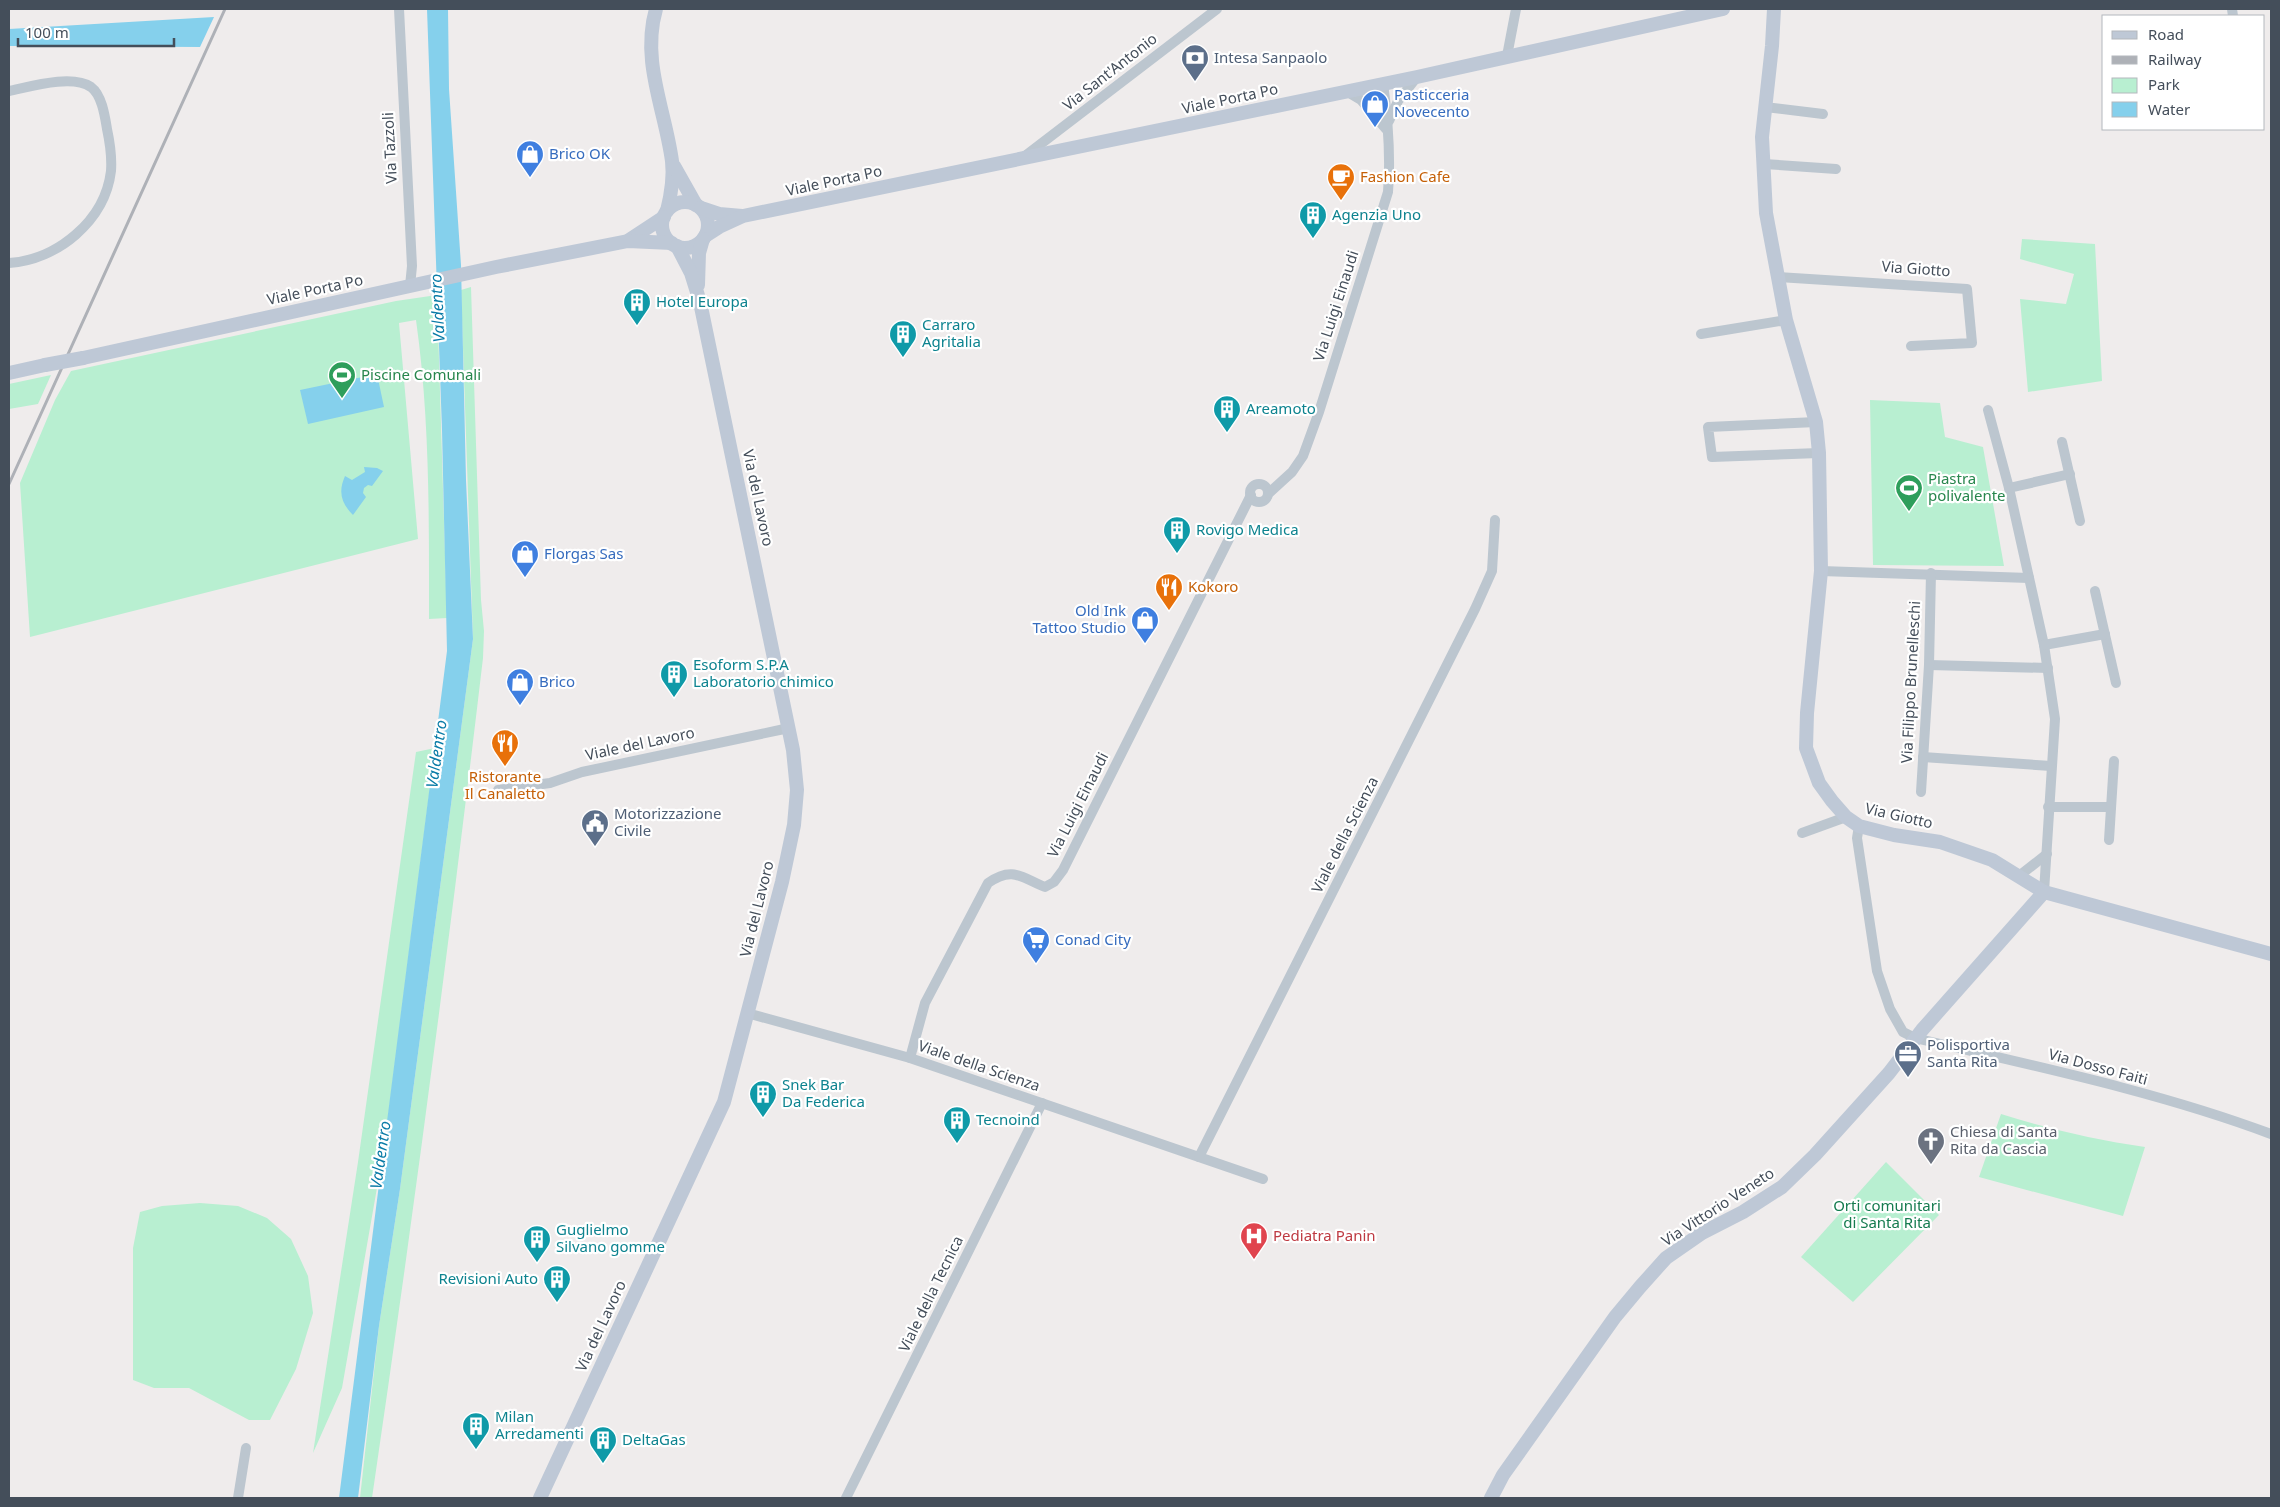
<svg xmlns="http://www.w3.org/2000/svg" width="2280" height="1507" font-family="'Noto Sans',sans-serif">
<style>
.green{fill:#b8efd1}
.water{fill:#85d0ec}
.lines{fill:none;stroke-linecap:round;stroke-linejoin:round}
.street{stroke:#bcc6cf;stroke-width:10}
.secondary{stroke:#bec8d6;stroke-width:14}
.rail{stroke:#aeb1b7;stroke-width:3}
.secondary-bridge{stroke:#bec8d6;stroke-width:14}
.labels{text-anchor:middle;stroke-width:4.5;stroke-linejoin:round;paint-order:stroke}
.service-label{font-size:15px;fill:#4e5e75;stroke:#fff;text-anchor:start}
.street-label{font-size:15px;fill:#444e5a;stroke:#fff}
.shop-label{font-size:15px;fill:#366cbe;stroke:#fff;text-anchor:start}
.food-label{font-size:15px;fill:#c56008;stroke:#fff;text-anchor:start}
.culture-label{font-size:15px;fill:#0d838f;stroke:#fff;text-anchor:start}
.leisure-label{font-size:15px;fill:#27864d;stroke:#fff;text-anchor:start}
.worship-label{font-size:15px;fill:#5b616d;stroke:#fff;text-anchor:start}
.park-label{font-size:15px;fill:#157b4f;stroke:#fff}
.health-label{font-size:15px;fill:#be3a42;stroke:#fff;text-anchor:start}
.water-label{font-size:16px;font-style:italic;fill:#0a7ca7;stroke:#fff}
</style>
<rect width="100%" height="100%" fill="#efecec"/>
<g class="green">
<polygon points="2022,239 2095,244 2102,381 2028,392 2020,299 2066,304 2074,274 2020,259"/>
<path d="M471,287L481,600L484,631L483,658C450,938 413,1219 372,1498H360L379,1326L400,1189L473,639L461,290Z"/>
<path d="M437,295L447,618L429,619C429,519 430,419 416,320L399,323L418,539L30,637L20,483L55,400L71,371L396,301Z"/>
<polygon points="51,375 38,404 9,409 9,384"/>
<polygon points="1870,400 1940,403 1945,437 1983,447 2004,566 1873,565"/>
<polygon points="435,748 385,1142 342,1388 313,1453 358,1162 416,752"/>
<path d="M2001,1114C2048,1129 2096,1140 2145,1147L2123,1216L1979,1177Z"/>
<polygon points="1886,1162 1939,1215 1853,1302 1801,1257"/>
<polygon points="200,1203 238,1206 267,1218 291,1239 308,1276 313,1313 296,1369 270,1420 249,1420 189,1388 154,1388 133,1380 133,1248 140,1212 162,1206"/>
</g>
<g class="water">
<polygon points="427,9 448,9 449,89 461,265 466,480 473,639 400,1189 379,1326 358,1498 339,1498 447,651 442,430"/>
<polygon points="214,17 200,47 9,46 9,29"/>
<polygon points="377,374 384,407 308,424 300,390"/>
<path d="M364,467L377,468L383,471L372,486L368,485L364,488L363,493L366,497L353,515C341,503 338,492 345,476L352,480L365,472Z"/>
</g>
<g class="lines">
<g class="street">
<polyline points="399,9 412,266 410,286"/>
<polyline points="2232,9 2233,16"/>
<polyline points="1507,56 1516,9"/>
<polyline points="1371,86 1380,117"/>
<path d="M9,91C29,87 72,74 91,87C102,95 105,117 107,129C110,143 112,157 111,171C105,221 57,260 9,263"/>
<polyline points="1346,91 1361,100 1386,129"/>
<polyline points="1765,107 1823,114"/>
<polyline points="1389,121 1398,101 1417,77"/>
<polyline points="1025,156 1217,9"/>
<polyline points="1764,164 1836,169"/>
<polyline points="1777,277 1967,289 1972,343 1911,346"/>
<polyline points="1701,334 1786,320"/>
<polyline points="1988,410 2009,488 2044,645 2055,719 2044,892"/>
<polyline points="1816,422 1708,427 1712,457 1819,453"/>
<polyline points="2062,442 2080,521"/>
<circle cx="1259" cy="493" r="9"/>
<polyline points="2009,488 2070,474"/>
<path d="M1269,493L1292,472L1303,456L1319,412L1388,192C1391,155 1388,120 1383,83"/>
<polyline points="1821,571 2029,578"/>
<polyline points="2095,591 2116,683"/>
<polyline points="2044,645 2105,634"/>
<polyline points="1929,665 2048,668"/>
<polyline points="1923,757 2051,766"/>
<polyline points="498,790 550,783 582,772 789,728"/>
<polyline points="1921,792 1929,665 1931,573"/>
<polyline points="2048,807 2111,807"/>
<path d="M1859,826L1857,838L1877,971L1890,1009L1903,1032L1915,1038C2034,1066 2156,1091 2271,1134"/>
<polyline points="1802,833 1846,817"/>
<polyline points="2109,840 2114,761"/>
<polyline points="2019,876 2047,854"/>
<polyline points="747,1013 910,1058 1263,1179"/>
<path d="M910,1058L925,1003L988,883C1012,866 1021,877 1045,887L1054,882L1063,870L1251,495"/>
<polyline points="1199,1157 1475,609 1492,571 1495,520"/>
<polyline points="238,1498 246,1448"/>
<polyline points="846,1498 1042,1103"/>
</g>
<g class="secondary">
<path d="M656,9C641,61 665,109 672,161C674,178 671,195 667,211"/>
<polyline points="1774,9 1772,46 1762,137 1766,213 1786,320 1816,422 1819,453 1821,571 1807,713 1806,748 1819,783 1832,801 1846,817 1859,826 1894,835 1940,842 1992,860 2044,892 2271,954"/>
<polyline points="674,166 696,205"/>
<circle cx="685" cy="225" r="23"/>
<polyline points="701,208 719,214 742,216"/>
<polyline points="705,236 719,227 743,216 1417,77 1723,9"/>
<polyline points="629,240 664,217"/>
<polyline points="698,285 699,253 703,239"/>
<polyline points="83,358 496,267 628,241 672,243"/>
<polyline points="9,373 45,365"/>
<polyline points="540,1498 724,1102 782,882 794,825 797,790 793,750 700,302 691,273 677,246"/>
<polyline points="1491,1498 1503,1475 1615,1317 1640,1287 1666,1258 1702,1233 1743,1212 1782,1187 1815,1155 1889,1073 1922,1030 2044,892"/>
</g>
<polyline class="rail" points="9,484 225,9"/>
<polyline class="secondary-bridge" points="45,365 83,358"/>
</g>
<defs>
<g id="bank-pin" transform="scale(1.4375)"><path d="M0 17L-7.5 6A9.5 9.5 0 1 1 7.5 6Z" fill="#5c6f8a" stroke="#fff"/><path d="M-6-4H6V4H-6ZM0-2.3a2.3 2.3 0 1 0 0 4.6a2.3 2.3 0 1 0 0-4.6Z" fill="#fff"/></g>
<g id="shop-pin" transform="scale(1.4375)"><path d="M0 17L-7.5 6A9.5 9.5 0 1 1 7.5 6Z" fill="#3f7fe0" stroke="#fff"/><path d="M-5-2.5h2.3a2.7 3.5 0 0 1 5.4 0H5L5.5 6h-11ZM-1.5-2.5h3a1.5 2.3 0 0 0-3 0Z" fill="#fff"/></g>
<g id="cafe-pin" transform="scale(1.4375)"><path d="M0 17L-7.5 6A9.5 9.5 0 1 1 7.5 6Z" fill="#e8710a" stroke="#fff"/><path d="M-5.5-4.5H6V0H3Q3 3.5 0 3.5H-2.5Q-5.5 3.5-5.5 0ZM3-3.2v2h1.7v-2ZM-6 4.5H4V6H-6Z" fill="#fff"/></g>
<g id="building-pin" transform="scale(1.4375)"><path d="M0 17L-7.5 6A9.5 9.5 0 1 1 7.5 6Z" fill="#0f9aa8" stroke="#fff"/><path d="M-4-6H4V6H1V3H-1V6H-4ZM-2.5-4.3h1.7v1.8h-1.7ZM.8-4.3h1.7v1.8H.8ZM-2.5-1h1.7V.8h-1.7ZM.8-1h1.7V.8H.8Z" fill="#fff"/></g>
<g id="stadium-pin" transform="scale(1.4375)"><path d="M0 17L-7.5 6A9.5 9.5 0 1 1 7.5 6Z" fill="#2e9e5b" stroke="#fff"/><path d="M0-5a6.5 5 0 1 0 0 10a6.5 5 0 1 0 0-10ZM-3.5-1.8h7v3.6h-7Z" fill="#fff"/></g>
<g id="restaurant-pin" transform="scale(1.4375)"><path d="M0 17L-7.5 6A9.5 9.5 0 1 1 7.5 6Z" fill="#e8710a" stroke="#fff"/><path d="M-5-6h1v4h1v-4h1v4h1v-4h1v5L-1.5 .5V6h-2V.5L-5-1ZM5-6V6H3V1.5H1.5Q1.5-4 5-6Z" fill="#fff"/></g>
<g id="civic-pin" transform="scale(1.4375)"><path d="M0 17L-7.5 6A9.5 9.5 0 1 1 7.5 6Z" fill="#5c6f8a" stroke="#fff"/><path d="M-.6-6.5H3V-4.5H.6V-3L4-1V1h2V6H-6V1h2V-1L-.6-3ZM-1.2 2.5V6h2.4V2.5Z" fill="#fff"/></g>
<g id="supermarket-pin" transform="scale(1.4375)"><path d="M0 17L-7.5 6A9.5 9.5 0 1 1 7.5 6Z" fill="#3f7fe0" stroke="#fff"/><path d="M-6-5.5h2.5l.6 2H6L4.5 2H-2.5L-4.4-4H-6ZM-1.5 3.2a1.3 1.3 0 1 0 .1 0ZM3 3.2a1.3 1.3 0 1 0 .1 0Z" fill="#fff"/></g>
<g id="office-pin" transform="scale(1.4375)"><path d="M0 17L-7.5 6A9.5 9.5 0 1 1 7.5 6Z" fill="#5c6f8a" stroke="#fff"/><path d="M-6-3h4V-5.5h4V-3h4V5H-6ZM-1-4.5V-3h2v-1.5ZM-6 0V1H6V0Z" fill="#fff"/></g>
<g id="church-pin" transform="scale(1.4375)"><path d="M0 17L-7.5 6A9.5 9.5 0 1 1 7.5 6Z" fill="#6b7280" stroke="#fff"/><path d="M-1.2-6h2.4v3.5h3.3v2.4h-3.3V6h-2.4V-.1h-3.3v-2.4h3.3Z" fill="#fff"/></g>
<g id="hospital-pin" transform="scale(1.4375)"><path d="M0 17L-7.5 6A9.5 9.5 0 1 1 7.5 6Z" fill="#e0444e" stroke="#fff"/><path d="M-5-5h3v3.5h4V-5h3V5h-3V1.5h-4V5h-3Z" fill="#fff"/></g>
</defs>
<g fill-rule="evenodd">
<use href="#bank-pin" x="1195" y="58"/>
<use href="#shop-pin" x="1375" y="104"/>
<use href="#shop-pin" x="530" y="154"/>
<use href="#cafe-pin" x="1341" y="177"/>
<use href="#building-pin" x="1313" y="215"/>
<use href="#building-pin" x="637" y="302"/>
<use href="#building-pin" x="903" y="334"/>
<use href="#stadium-pin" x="342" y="375"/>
<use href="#building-pin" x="1227" y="409"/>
<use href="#stadium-pin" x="1909" y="488"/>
<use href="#building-pin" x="1177" y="530"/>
<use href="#shop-pin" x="525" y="554"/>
<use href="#restaurant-pin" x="1169" y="587"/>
<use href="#shop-pin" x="1145" y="620"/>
<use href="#building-pin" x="674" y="674"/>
<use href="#shop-pin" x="520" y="682"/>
<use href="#restaurant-pin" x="505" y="743"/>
<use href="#civic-pin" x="595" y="823"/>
<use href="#supermarket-pin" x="1036" y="940"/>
<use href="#office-pin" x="1908" y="1054"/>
<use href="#building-pin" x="763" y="1094"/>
<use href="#building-pin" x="957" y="1120"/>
<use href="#church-pin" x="1931" y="1141"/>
<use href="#hospital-pin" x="1254" y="1236"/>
<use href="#building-pin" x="537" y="1239"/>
<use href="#building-pin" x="557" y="1279"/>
<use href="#building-pin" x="476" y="1426"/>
<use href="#building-pin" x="603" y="1440"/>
</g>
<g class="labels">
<g class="service-label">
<text x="1214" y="63">Intesa Sanpaolo</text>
<text x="614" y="819">Motorizzazione<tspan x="614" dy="17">Civile</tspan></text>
<text x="1927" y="1050">Polisportiva<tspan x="1927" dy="17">Santa Rita</tspan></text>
</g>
<g class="street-label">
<text transform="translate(1110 72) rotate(-38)" y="5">Via Sant'Antonio</text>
<text transform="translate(1230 99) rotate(-12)" y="5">Viale Porta Po</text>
<text transform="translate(390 148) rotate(-93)" y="5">Via Tazzoli</text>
<text transform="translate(834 181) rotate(-12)" y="5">Viale Porta Po</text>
<text transform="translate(1916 269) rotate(4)" y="5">Via Giotto</text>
<text transform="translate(315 290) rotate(-12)" y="5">Viale Porta Po</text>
<text transform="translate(1336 306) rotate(-72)" y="5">Via Luigi Einaudi</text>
<text transform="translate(758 498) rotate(78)" y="5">Via del Lavoro</text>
<text transform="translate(1911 682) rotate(-87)" y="5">Via Filippo Brunelleschi</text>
<text transform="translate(640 744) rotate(-12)" y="5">Viale del Lavoro</text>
<text transform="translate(1078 805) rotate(-63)" y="5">Via Luigi Einaudi</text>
<text transform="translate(1899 816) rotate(13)" y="5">Via Giotto</text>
<text transform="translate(1345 835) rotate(-63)" y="5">Viale della Scienza</text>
<text transform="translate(757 909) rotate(-76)" y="5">Via del Lavoro</text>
<text transform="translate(979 1066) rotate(19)" y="5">Viale della Scienza</text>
<text transform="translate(2098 1067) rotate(15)" y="5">Via Dosso Faiti</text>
<text transform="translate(1718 1207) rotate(-33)" y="5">Via Vittorio Veneto</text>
<text transform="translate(931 1294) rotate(-64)" y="5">Viale della Tecnica</text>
<text transform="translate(601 1326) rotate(-65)" y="5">Via del Lavoro</text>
</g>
<g class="shop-label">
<text x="1394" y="100">Pasticceria<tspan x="1394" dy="17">Novecento</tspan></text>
<text x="549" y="159">Brico OK</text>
<text x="544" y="559">Florgas Sas</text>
<text x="1126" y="616" text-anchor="end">Old Ink<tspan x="1126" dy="17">Tattoo Studio</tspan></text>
<text x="539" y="687">Brico</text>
<text x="1055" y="945">Conad City</text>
</g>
<g class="food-label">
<text x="1360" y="182">Fashion Cafe</text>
<text x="1188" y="592">Kokoro</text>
<text x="505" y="782" text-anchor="middle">Ristorante<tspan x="505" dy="17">Il Canaletto</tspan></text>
</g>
<g class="culture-label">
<text x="1332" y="220">Agenzia Uno</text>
<text x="656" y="307">Hotel Europa</text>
<text x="922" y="330">Carraro<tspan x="922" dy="17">Agritalia</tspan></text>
<text x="1246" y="414">Areamoto</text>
<text x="1196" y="535">Rovigo Medica</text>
<text x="693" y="670">Esoform S.P.A<tspan x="693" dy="17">Laboratorio chimico</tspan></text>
<text x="782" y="1090">Snek Bar<tspan x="782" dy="17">Da Federica</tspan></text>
<text x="976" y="1125">Tecnoind</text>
<text x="556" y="1235">Guglielmo<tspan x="556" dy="17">Silvano gomme</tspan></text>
<text x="538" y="1284" text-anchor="end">Revisioni Auto</text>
<text x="495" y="1422">Milan<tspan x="495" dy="17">Arredamenti</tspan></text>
<text x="622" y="1445">DeltaGas</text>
</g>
<g class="leisure-label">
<text x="361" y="380">Piscine Comunali</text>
<text x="1928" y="484">Piastra<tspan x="1928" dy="17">polivalente</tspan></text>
</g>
<g class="worship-label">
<text x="1950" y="1137">Chiesa di Santa<tspan x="1950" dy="17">Rita da Cascia</tspan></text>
</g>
<g class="park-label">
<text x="1887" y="1211">Orti comunitari<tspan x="1887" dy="17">di Santa Rita</tspan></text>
</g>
<g class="health-label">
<text x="1273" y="1241">Pediatra Panin</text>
</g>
<g class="water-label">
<text transform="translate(437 308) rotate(-93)" y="6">Valdentro</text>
<text transform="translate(436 754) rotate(-82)" y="6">Valdentro</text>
<text transform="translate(380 1155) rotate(-82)" y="6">Valdentro</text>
</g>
</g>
<rect width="2280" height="1507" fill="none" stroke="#444e5a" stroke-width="20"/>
<rect x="2102" y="15" width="162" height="115" fill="#ffffff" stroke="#b4b8bd"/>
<rect x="2112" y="31" width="25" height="8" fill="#bec8d6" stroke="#b4b8bd"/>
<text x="2148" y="40" font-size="15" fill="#444e5a">Road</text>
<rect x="2112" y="56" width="25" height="8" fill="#aeb1b7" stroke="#b4b8bd"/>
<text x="2148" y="65" font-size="15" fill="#444e5a">Railway</text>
<rect x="2112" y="78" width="25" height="15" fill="#b8efd1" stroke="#b4b8bd"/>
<text x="2148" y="90" font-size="15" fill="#444e5a">Park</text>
<rect x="2112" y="102" width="25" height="15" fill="#85d0ec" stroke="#b4b8bd"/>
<text x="2148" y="115" font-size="15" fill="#444e5a">Water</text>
<path d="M18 38v8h156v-8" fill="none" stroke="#444e5a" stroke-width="2.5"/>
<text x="25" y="38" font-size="15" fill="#444e5a" stroke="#ffffff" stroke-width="4" paint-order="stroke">100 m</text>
</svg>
